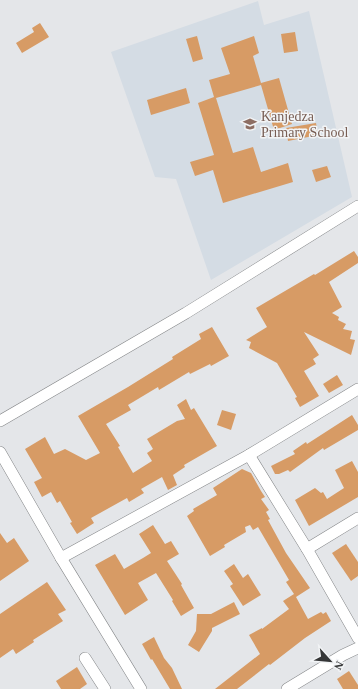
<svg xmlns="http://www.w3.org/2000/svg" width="358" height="689" font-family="Georgia,serif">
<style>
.built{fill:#d4dce4}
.building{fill:#d79b65}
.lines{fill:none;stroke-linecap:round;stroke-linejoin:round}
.minor-casing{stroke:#858789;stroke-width:12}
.minor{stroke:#fff;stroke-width:11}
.labels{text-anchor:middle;stroke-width:3;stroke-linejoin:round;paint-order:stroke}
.education-label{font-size:14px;fill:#785e54;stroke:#f2f4f6;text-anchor:start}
</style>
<rect width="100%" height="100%" fill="#e4e6e9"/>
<polygon class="built" points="258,1 264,25 309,11 352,197 211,280 176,179 155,177 111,52"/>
<g class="building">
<polygon points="40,23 49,37 22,53 16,43 34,32 32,28"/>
<polygon points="295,32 298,51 284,53 281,34"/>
<polygon points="197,36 203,59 193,62 186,39"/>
<polygon points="254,36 259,53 253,56 261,83 279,78 292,124 274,130 261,85 216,98 233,153 253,147 261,172 288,163 293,182 223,203 213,170 195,176 190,162 214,155 198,103 214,97 209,80 230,74 221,48"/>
<polygon points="186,88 190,103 151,115 147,100"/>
<polygon points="316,123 318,135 288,141 286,128"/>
<polygon points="327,166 331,177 316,182 312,170"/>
<polygon points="354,251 358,257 358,263 329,282 342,307 332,313 339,317 338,320 346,324 343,329 352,331 350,339 355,340 351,355 304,332 319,355 313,359 316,364 304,371 319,396 300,407 295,398 297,397 277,363 249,348 251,342 246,340 267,327 256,308 314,274 315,275"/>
<polygon points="212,327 229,356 211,366 210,364 190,374 189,372 159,390 158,387 128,405 131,410 106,424 120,446 118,447 133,473 152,461 147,453 153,449 147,439 177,421 185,419 177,405 186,399 191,410 194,408 217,446 184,465 185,467 173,475 177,485 168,490 162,477 141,489 144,493 129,502 127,498 91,518 94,523 77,534 70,523 72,522 60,501 57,503 51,492 42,497 34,482 42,478 25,449 45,437 54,454 65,449 86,460 100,453 78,416 128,387 173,359 172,357 201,339 199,334"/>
<polygon points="337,375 343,385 329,393 323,384"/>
<polygon points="222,410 236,414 231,430 217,425"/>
<polygon points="352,415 358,425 358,430 324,450 323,448 290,472 288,470 279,474 275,474 271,466 295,454 293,451 306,442 307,444"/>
<polygon points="352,461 358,472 358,497 309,526 295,500 315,488 321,493 323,492 327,499 344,488 335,470"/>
<polygon points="242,469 251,473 261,491 265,497 261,499 269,510 266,512 270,519 268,520 286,553 310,588 296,597 308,619 321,612 323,614 326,612 331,621 305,638 270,665 269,664 237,689 215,689 260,654 249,635 262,628 262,629 289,609 283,601 294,594 286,582 289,580 258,527 253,530 250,525 245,527 246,532 224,545 225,547 210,556 187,516 194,511 193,509 217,495 213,488"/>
<polygon points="153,525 165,544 171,541 179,554 167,561 182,584 181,585 194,608 181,616 172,601 173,600 156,573 138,583 148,600 125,615 95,565 115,554 124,569 143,558 151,553 139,534"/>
<polygon points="0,533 7,543 14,538 29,561 0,581"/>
<polygon points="346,544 358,562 358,576 351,581 332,553"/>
<polygon points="234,564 243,578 248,574 261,595 243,606 230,586 233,584 224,571"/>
<polygon points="47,582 66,610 58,614 63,621 33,640 34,642 16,654 13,649 0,658 0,614"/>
<polygon points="234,602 240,614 212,628 212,631 199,652 188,645 196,631 197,614 211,614"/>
<polygon points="154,637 164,658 172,668 182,689 170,689 152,659 151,660 142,644"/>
<polygon points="77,667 87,684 80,689 61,689 56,681"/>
<polygon points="349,671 358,685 358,689 343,689 337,679"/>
</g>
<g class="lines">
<g class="minor-casing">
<g id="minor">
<polyline points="0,421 186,313 358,206"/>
<polyline points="0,452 61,558 141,689"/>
<polyline points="249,455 307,549 358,638"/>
<polyline points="307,549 358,518"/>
<polyline points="61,558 249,455 358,389"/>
<polyline points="85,658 105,689"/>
<polyline points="287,689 343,655 358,648"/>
</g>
</g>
<use href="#minor" class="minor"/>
</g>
<defs>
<g id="school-bare" transform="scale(1.08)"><path d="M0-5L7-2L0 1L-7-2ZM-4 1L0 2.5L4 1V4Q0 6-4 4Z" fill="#8d6e63" stroke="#f2f4f6" stroke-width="2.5" paint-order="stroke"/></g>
</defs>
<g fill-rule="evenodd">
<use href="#school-bare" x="250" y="124"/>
</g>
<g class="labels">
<g class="education-label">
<text x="261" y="121">Kanjedza<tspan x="261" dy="16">Primary School</tspan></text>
</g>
</g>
<g transform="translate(330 661) rotate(117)" stroke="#f2f4f6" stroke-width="3" paint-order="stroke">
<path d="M0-3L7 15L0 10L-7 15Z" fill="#353637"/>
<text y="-6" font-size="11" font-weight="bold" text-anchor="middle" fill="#353637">N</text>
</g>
</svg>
